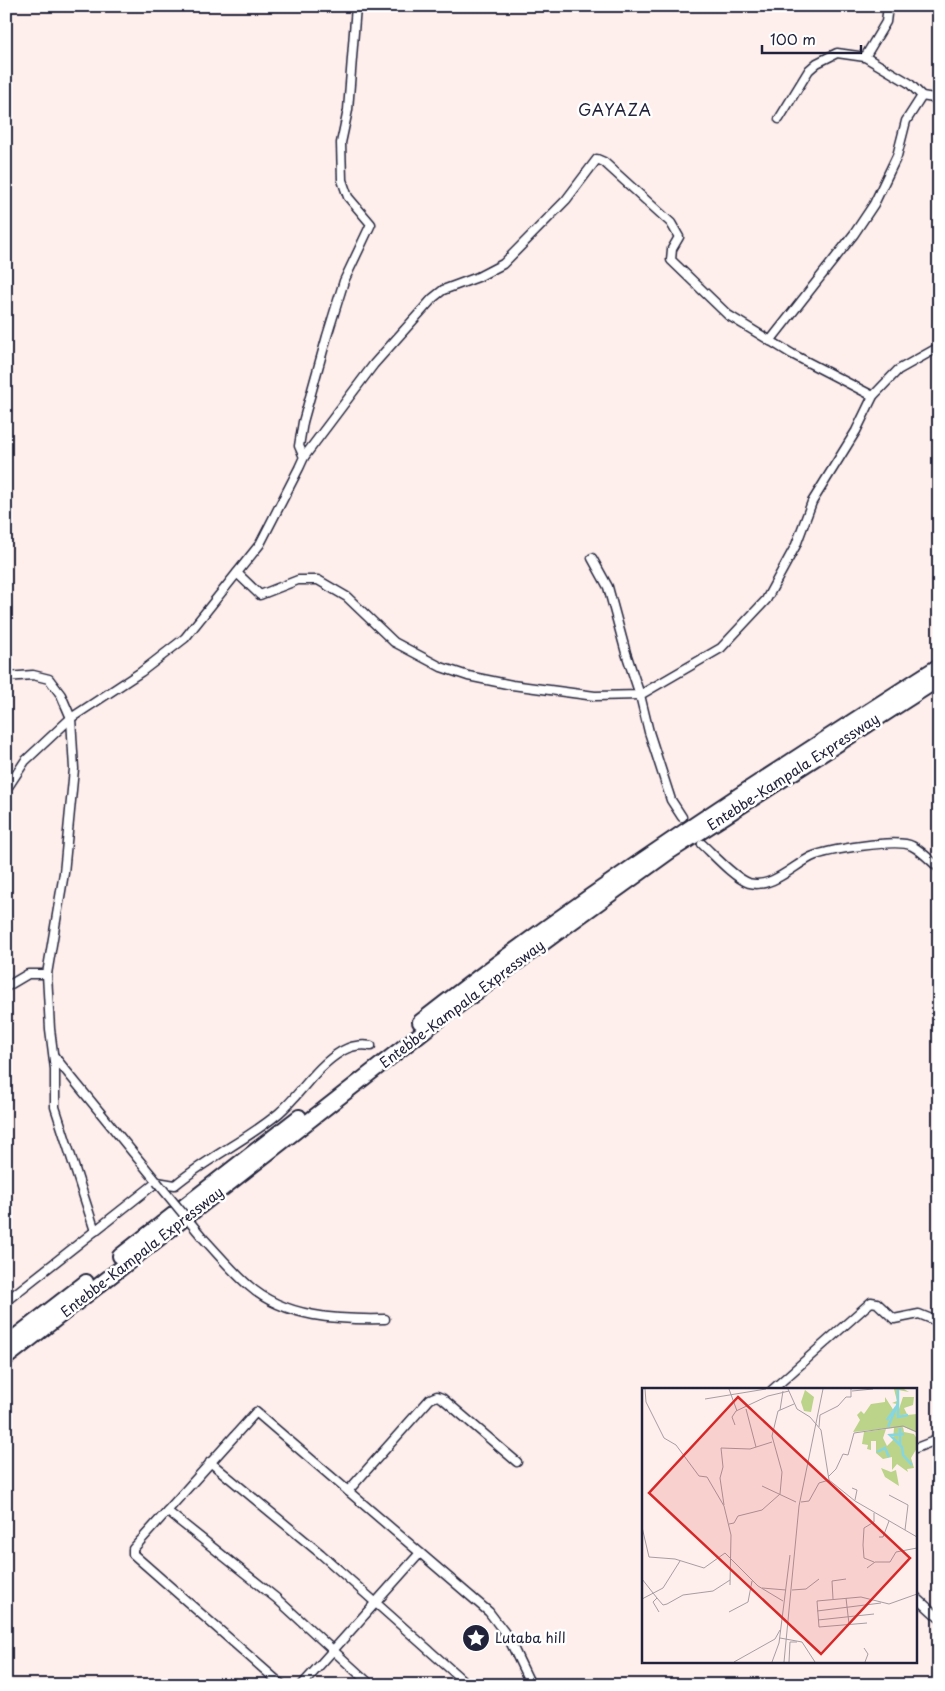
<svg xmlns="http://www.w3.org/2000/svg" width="945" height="1691" font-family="'Playpen Sans',sans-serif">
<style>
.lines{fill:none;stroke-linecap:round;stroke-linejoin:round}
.street-casing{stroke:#22223b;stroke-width:11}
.highway-casing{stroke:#22223b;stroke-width:18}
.street{stroke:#fff;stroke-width:8}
.highway{stroke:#fff;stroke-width:14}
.street-bridge-casing{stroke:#22223b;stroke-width:11;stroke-linecap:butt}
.street-bridge{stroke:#fff;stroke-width:8}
.labels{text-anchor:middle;stroke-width:5;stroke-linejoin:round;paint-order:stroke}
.street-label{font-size:14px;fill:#22223b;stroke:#fff}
.poi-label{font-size:14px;fill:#22223b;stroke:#fff;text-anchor:start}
.quarter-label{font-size:16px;letter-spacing:1px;fill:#22223b;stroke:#fff}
.inset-river{fill:none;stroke:#86d6e0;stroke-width:2.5}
.inset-road{fill:none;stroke:#a69da5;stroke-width:1}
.view{fill:#d62828;fill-opacity:0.15;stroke:#d62828;stroke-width:2.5}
.inset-edge{fill:none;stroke:#22223b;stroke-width:2.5}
</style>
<rect width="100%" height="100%" fill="#feefec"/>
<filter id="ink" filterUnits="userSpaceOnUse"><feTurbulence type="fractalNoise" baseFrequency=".02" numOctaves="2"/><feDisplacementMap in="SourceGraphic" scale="10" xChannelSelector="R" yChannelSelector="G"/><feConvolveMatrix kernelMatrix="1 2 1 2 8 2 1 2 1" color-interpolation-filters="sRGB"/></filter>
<g filter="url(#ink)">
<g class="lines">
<g class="street-casing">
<g id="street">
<polyline points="865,57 886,22 888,6"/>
<polyline points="779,119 809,70 817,63 837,53 865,57 909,83 922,96 939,99"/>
<polyline points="770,341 854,234 874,204 897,156 906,121 922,96"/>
<polyline points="304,457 374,364 433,298 443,290 478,277 503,264 566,200 597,159 604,162 671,223 679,237 672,249 671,260 728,315 792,354 873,396"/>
<polyline points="592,558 608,587 626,653 640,695 649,732 671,800 682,817"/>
<polyline points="237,573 260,595 298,580 318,580 347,597 394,642 441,667 468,676 512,685 595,696 640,695 721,648 766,600 796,545 812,502 856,431 873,396 898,370 939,347"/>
<polyline points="6,677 33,675 49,679 61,695 71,718 74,769 64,873 47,974 50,1029 55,1069 55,1107 95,1231"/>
<polyline points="6,790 25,761 71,718 141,672 185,638 260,544 299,468 304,457 299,446 303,422 327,336 344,281 371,224 348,197 342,180 341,143 348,110 356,6"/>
<path d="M702,844C713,854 734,878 749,883C771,889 793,866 811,857C826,850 898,838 912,846C922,851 931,861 939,868"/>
<polyline points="6,987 28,974 47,974"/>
<polyline points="54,1056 157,1182"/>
<path d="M203,1238C218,1254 232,1271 248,1285C284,1318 339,1320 385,1319"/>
<path d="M6,1301L157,1182L175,1185C207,1158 247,1140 279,1113C301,1094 315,1067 342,1051C351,1046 360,1044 371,1046"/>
<polyline points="772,1390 871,1302 877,1303 894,1319 919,1314 939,1322"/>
<polyline points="916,1448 939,1439"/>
<polyline points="210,1462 321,1554 468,1685"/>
<polyline points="348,1491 430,1399 437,1396 442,1398 517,1462"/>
<polyline points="167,1511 276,1598 371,1685"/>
<polyline points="916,1597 939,1618"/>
<polyline points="282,1685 133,1554 133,1549 256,1412 489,1612 508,1637 531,1685"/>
<polyline points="302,1685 420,1553"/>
</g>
</g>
<g class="highway-casing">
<g id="highway">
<path d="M420,1022C586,892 762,779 939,666"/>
<polyline points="120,1256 299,1117"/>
<polyline points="6,1344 86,1282"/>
<polyline points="6,1358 429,1027 573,921 669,852 939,679"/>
</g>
</g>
<use href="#street" class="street"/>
<use href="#highway" class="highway"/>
<g class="street-bridge-casing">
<polyline id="street-bridge" points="157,1182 203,1238"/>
</g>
<use href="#street-bridge" class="street-bridge"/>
</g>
</g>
<defs>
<g id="sight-disc" transform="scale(1.4375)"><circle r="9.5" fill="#22223b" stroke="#fff"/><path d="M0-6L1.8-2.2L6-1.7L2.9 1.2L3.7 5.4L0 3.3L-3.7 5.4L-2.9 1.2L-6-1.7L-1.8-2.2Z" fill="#fff"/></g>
</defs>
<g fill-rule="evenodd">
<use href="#sight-disc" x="476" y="1638"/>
</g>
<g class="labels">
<g class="street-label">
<text transform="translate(793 772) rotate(-33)" y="5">Entebbe-Kampala Expressway</text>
<text transform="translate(462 1004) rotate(-37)" y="5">Entebbe-Kampala Expressway</text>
<text transform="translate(142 1252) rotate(-38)" y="5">Entebbe-Kampala Expressway</text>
</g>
<g class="poi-label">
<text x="495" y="1643">Lutaba hill</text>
</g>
<g class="quarter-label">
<text x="615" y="116">GAYAZA</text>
</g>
</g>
<g transform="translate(642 1388)">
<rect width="275" height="275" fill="#feefec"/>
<path d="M252,1H262L267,4L256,2V24L261,9H272L271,17L262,20L265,26L257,28L256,25V28L275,26V36L263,38L275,36V45L262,39L211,44L218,32L215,27L219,23L222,26L229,16L243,14V9L252,23L255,16L250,15L255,13ZM163,2L172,9L169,24L162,23L159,14ZM261,39L262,44L272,46L275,51V60L269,70L272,80L265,81L266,84L255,76L250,82V69L241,71L234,65V53H229V62L225,61L226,57L220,56L222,44L244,41L241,50L245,58L251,52L252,40ZM239,80L249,84L254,82L257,98L243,89Z" fill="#bcd38a"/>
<path class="inset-river" d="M256,1V29L266,27M245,32L254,19M246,39L256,15M262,46L248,47L260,59L261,67L270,77M258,56V40M235,64L243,60L247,69"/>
<path class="inset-road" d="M3,1L4,14L22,50L34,57L57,88L65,89L82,118L89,147L88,197M87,1L95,23M146,1L155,21L168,29L179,42L187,92L213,113L275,149M210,3L231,1M63,11L124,1M104,21L114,59M138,22L141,3M93,37L90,29L94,23L126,8L147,3M177,39L178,27L196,18L204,9H209V1M186,89L194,81L201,66L206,67L212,45L261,38L275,44M120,98L154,114M210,100L215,102L213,112M247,107L266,117L263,142M159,114L167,113L177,95L187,92M82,117L78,90L81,79L79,60L108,61L130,54M87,136L92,135L96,128L120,122L138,106L140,84L130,48L136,23L152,16M0,139L7,169L33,171L62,180L83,165L116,198L141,213M237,149H241L247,133M232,174L222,170L221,157L222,140L232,134V125M225,180L233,174H248L254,164L275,160M0,191L15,210L11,214L17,224M120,200L144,202M150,202L164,201L177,191M15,210L21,217L25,216L41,207L71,203L88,192M204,210L207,236M0,211L21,200L38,173M191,211L190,193L204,191M175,223L239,215M87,224L106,214L110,193M176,232L232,226M225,235L177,239L175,213L219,209L247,216L275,206M138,250L160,254L173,274M222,260L226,266L223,274M92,274L133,251L138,242M130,274L137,255L148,167M142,274L157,118L181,1M147,274L148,254H155"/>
<path class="view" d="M96,9L268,170L179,266L7,105Z"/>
<rect width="275" height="275" class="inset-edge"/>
</g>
<rect width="945" height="1691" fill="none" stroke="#fff" stroke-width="25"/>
<rect x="12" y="12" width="920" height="1666" fill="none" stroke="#22223b" stroke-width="2" filter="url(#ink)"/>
<path d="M762 45v8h99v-8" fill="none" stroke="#22223b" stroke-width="2.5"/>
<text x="770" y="45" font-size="15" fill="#22223b" stroke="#ffffff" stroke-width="4" paint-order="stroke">100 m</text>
</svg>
